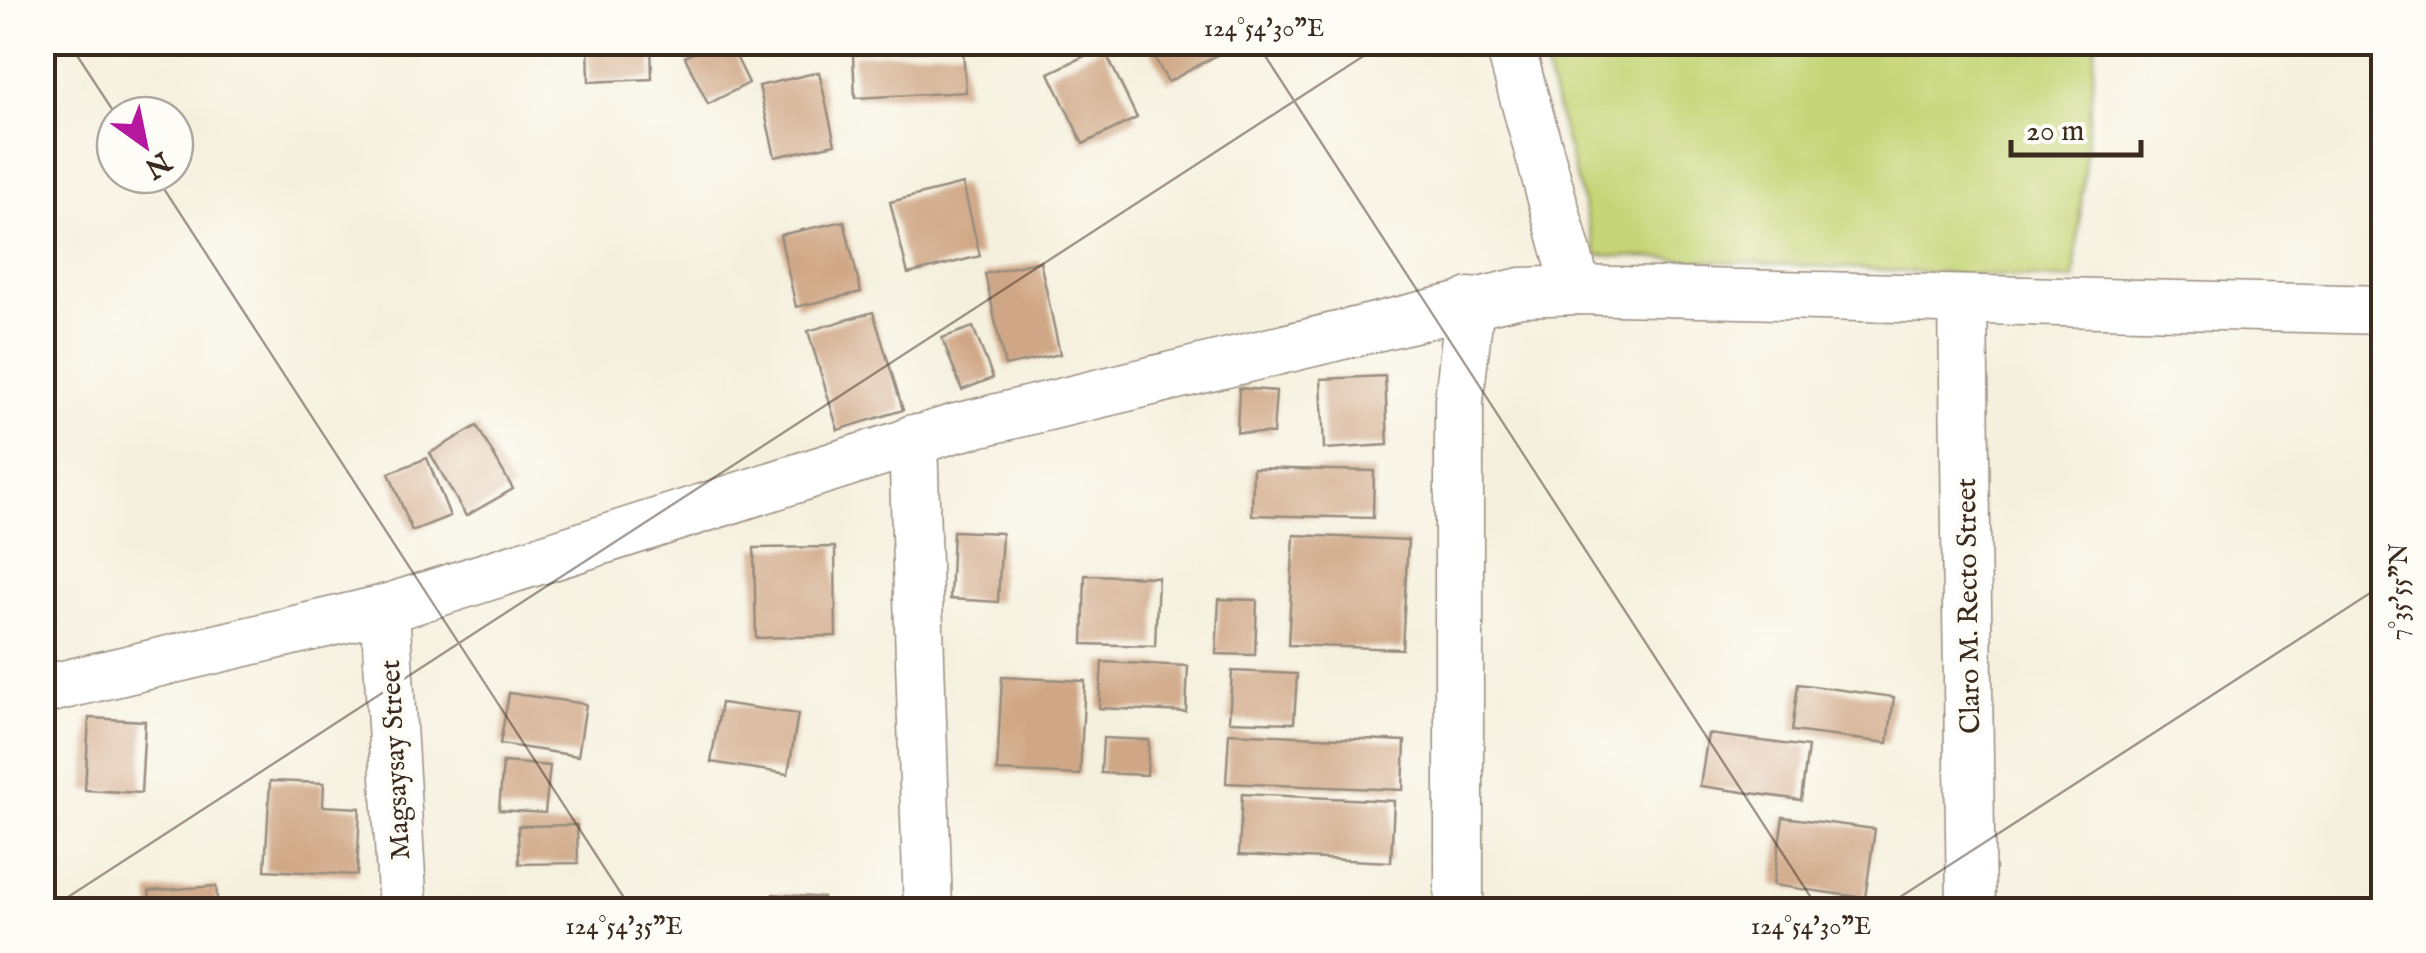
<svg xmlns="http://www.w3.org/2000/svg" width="2426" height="953" font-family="'IM FELL English',serif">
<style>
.green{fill:#c6d577;stroke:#80804a;stroke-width:2.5}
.building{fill:#d0a786}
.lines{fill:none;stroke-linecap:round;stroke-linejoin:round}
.street-casing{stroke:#988d7e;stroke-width:51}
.street{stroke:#fff;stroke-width:48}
.ticks{fill:none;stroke:#3b2a1e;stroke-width:2.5;stroke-opacity:0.45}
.labels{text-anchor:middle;stroke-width:10;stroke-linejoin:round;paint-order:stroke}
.street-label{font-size:28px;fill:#3b2a1e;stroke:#fdfcf7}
.neatline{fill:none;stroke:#3b2a1e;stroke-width:4}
.ticks-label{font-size:25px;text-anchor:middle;fill:#3b2a1e}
</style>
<rect width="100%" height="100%" fill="#fdfcf7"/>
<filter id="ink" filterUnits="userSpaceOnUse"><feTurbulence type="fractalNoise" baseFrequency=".01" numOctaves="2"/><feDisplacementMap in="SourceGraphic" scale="20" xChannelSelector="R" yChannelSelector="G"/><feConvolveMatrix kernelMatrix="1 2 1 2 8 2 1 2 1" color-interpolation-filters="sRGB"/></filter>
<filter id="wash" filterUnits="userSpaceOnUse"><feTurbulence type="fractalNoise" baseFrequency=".0048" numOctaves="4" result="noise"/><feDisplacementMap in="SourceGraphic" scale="40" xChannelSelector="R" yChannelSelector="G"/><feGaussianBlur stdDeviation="2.25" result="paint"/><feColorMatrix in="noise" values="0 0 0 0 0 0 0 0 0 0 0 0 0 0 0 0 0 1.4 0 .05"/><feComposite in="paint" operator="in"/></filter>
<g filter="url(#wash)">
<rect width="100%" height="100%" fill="#f5f0de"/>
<polygon class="green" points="1539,43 2096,43 2074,280 1597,255"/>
<g id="blocks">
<g class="building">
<polygon points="588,42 651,42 652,79 589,82"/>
<polygon points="714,42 729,42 749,83 708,104 685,57"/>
<polygon points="1146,42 1224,42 1228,49 1168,82"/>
<polygon points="1103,47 1137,118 1083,144 1049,73"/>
<polygon points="963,49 966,92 855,98 853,55"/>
<polygon points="819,72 835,144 775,157 759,86"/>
<polygon points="963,184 980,256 908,274 890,202"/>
<polygon points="844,221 861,292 796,307 780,235"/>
<polygon points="1040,261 1060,354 1005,366 985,274"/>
<polygon points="873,312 903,410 838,430 808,331"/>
<polygon points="973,327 993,378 962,390 942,338"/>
<polygon points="1385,376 1388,445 1324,449 1321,379"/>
<polygon points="1239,388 1276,391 1273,434 1237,432"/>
<polygon points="477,426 513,489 466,516 430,453"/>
<polygon points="427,458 450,516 412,531 389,473"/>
<polygon points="1253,468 1374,471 1373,518 1252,515"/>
<polygon points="953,531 1002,533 998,602 950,599"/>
<polygon points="1294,535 1408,540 1402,649 1288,645"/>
<polygon points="835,547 836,636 756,638 754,548"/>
<polygon points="1085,575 1158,577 1155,646 1083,644"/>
<polygon points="1219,599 1257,600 1255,655 1216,654"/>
<polygon points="1102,662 1188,666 1186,712 1099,708"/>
<polygon points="1232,671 1297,674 1294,723 1229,721"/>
<polygon points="1002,677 1085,681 1080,775 997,771"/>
<polygon points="1798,684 1894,697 1888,743 1792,731"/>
<polygon points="509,693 586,704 578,756 500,744"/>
<polygon points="721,703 798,714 788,774 711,762"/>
<polygon points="89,718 145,721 141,793 85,790"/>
<polygon points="1229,733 1405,741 1403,790 1226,783"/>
<polygon points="1708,734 1808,747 1801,800 1700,786"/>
<polygon points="1103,738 1149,740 1147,775 1101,773"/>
<polygon points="503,762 550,766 545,813 499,810"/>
<polygon points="270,781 324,783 323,806 360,808 357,875 265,870"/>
<polygon points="1242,794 1394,801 1391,862 1239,855"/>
<polygon points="1783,817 1875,829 1865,898 1773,885"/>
<polygon points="577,825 578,863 519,864 518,826"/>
<polygon points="216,886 218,910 151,910 149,891"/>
<polygon points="773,894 823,898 822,910 771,910"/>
<polygon points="712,900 713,910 669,910 669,901"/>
</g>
</g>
</g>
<g filter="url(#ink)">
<use href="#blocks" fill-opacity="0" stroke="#988d7e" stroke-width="2.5"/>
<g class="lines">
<g class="street-casing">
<g id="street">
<polyline points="1509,42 1577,290"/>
<polyline points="1963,301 1971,910"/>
<polyline points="913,439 928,910"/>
<polyline points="385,609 403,910"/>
<polyline points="42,690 385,609 952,429 1521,292 1577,290 2384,310"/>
<polyline points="1459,910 1459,400 1470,302"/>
</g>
</g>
<use href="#street" class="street"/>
</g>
</g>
<path class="ticks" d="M68,42L116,115M1256,42L1819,910M155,175L632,910M48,910L1385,42M1880,910L2384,584"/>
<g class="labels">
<g class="street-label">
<text transform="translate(1967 606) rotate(-91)" y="10">Claro M. Recto Street</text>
<text transform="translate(394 760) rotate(-93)" y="10">Magsaysay Street</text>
</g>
</g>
<rect width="2426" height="953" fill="none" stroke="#fdfcf7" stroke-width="110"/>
<g transform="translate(145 145) rotate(147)"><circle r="48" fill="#fdfcf7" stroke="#afa8a0" stroke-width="2.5"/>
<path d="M0-8L18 38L0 25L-18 38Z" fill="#b5179e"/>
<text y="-15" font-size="28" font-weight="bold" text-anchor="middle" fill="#3b2a1e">N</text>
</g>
<path d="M2011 140v15h130v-15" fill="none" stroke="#3b2a1e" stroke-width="5"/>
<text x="2026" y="140" font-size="30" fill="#3b2a1e" stroke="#fdfcf7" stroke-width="8" paint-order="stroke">20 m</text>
<rect x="55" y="55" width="2316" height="843" class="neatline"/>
<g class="ticks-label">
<text x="1264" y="36">124°54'30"E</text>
<text transform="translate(2398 592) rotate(-90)" y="9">7°35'55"N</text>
<text x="624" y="934">124°54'35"E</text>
<text x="1811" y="934">124°54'30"E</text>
</g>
</svg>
